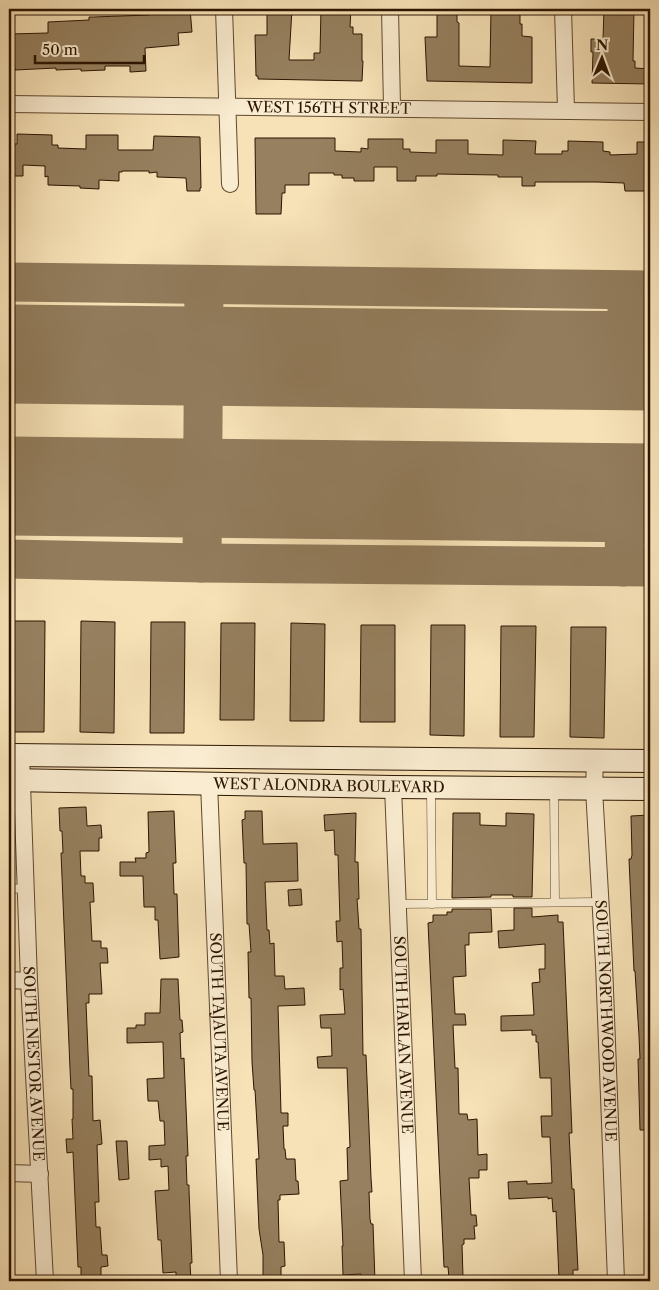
<svg xmlns="http://www.w3.org/2000/svg" width="659" height="1290" font-family="'Libre Caslon Text',serif">
<style>
.lines{fill:none;stroke-linecap:round;stroke-linejoin:round}
.taxiway{stroke:#927c5c;stroke-width:39}
.runway{stroke:#927c5c;stroke-width:99}
.building{fill:#96805f;stroke:#2c1500}
.lane-casing{stroke:#5f482e;stroke-width:9}
.street-casing{stroke:#5f482e;stroke-width:18}
.secondary-casing{stroke:#2c1500;stroke-width:24}
.lane{stroke:#faecd0;stroke-width:8}
.street{stroke:#faecd0;stroke-width:16}
.secondary{stroke:#faecd0;stroke-width:22}
.labels{text-anchor:middle;stroke-width:5;stroke-linejoin:round;paint-order:stroke}
.street-label{font-size:15px;fill:#2c1500;stroke:#faecd0}
</style>
<rect width="100%" height="100%" fill="#f7e2b7"/>
<filter id="stains"><feTurbulence type="fractalNoise" baseFrequency=".004" numOctaves="4"/><feColorMatrix values="0 0 0 0 .2 0 0 0 0 .09 0 0 0 0 .02 0 0 0 .5 -.17"/></filter>
<radialGradient id="worn" r=".72"><stop offset=".6" stop-color="#630" stop-opacity="0"/><stop offset="1" stop-color="#630" stop-opacity=".3"/></radialGradient>
<g class="lines">
<g class="taxiway">
<polyline points="9,282 650,290"/>
<polyline points="627,361 627,291"/>
<polyline points="9,559 202,563 650,567"/>
<polyline points="202,563 204,285"/>
<polyline points="624,567 625,493"/>
</g>
<g class="runway">
<polyline points="9,354 650,361"/>
<polyline points="9,486 650,493"/>
</g>
</g>
<g class="building">
<polygon points="148,9 190,9 192,32 178,33 179,45 145,48 146,71 130,72 130,66 105,66 105,70 81,71 81,69 56,70 56,68 15,70 15,68 9,68 9,34 48,33 48,22 89,20 89,17 93,17 149,15"/>
<polygon points="267,9 292,9 289,60 314,60 314,53 320,53 321,9 351,9 350,27 353,27 353,34 362,34 362,61 363,61 362,81 258,79 258,76 256,76 255,35 267,35"/>
<polygon points="437,9 457,9 457,22 459,23 459,66 490,67 491,9 520,9 520,24 522,24 522,36 532,37 532,83 427,81 425,37 437,37"/>
<polygon points="604,9 634,9 633,61 635,61 635,68 650,69 650,84 592,83 593,52 591,52 591,39 603,39"/>
<polygon points="17,134 52,135 52,145 58,145 58,148 86,149 86,135 118,135 118,150 153,150 154,136 200,137 201,188 200,188 200,191 187,191 186,178 157,177 157,172 149,173 149,171 122,171 122,172 119,172 119,181 99,180 99,189 80,188 80,186 48,185 48,176 45,177 45,166 23,165 23,176 9,176 9,144 17,144"/>
<polygon points="255,138 335,138 335,151 361,152 361,148 368,149 368,139 403,139 403,149 410,149 410,152 436,153 436,140 468,140 468,154 503,155 503,140 536,141 535,154 562,154 562,151 568,151 568,141 603,142 603,151 610,152 610,155 637,154 637,142 650,142 650,191 625,191 624,183 597,182 535,182 535,186 522,186 522,177 498,177 498,175 437,174 437,176 416,176 416,181 397,181 397,167 374,167 374,181 354,181 354,178 342,178 342,175 334,175 334,173 309,173 309,185 285,185 285,193 282,193 281,214 256,214"/>
<polygon points="11,621 45,621 44,732 10,732"/>
<polygon points="81,621 115,622 114,733 80,732"/>
<polygon points="151,622 185,622 184,733 150,733"/>
<polygon points="221,623 255,623 254,720 220,720"/>
<polygon points="291,623 325,624 324,721 290,721"/>
<polygon points="361,625 395,625 395,722 360,722"/>
<polygon points="431,625 465,625 464,736 430,735"/>
<polygon points="501,626 536,626 534,737 500,737"/>
<polygon points="571,627 606,627 604,738 570,737"/>
<polygon points="86,807 87,826 101,825 102,838 99,838 99,851 80,851 81,876 85,876 85,883 93,883 94,902 90,902 92,941 101,941 101,948 107,948 108,963 100,963 102,994 89,994 89,1003 86,1003 89,1076 92,1076 93,1121 100,1120 102,1144 97,1145 99,1202 95,1202 96,1227 100,1227 102,1255 107,1255 108,1266 101,1267 101,1281 81,1281 81,1267 78,1267 73,1152 67,1153 66,1139 73,1139 72,1119 73,1119 73,1089 71,1089 70,1069 61,853 63,853 62,831 60,831 59,808"/>
<polygon points="174,811 176,863 173,863 174,894 177,894 179,957 160,959 158,920 155,920 155,907 144,907 143,876 120,876 120,862 136,862 135,858 146,858 146,853 149,852 148,812"/>
<polygon points="245,811 262,811 263,844 297,843 298,881 265,882 267,930 269,930 270,944 274,943 275,976 284,976 285,989 304,988 305,1005 278,1006 281,1113 288,1113 288,1126 283,1126 284,1149 285,1149 286,1159 295,1159 296,1181 298,1181 299,1194 280,1195 280,1200 278,1200 279,1242 284,1242 285,1266 281,1267 281,1281 263,1281 263,1255 259,1229 256,1159 259,1159 255,1090 254,1090 252,1062 251,998 249,998 248,952 251,952 249,924 247,924 246,863 244,863 242,820 245,819"/>
<polygon points="356,813 355,862 358,862 359,899 357,899 358,913 359,929 361,929 363,1055 366,1055 371,1178 372,1192 369,1192 370,1219 371,1224 373,1224 375,1281 361,1281 361,1274 343,1275 342,1246 343,1246 340,1181 348,1180 347,1148 350,1147 347,1068 318,1068 317,1057 332,1056 331,1028 321,1028 320,1015 345,1014 343,989 340,990 340,968 343,968 342,941 337,942 336,921 340,921 338,855 335,855 334,830 325,831 324,815"/>
<polygon points="453,813 480,813 480,825 506,826 506,813 534,814 532,897 513,897 513,895 491,895 491,897 452,898"/>
<polygon points="650,815 650,842 648,842 650,882 650,1130 640,1130 638,1059 640,1059 639,1036 635,971 634,971 629,859 631,859 632,855 631,816"/>
<polygon points="301,889 302,905 289,906 288,890"/>
<polygon points="514,908 532,908 532,917 558,915 558,922 563,922 572,1133 569,1133 572,1189 574,1189 578,1270 573,1270 573,1277 559,1278 556,1211 553,1212 552,1198 548,1199 548,1197 509,1199 508,1182 527,1181 527,1184 552,1183 550,1137 542,1137 541,1116 552,1116 551,1078 540,1078 538,1042 536,1042 536,1035 532,1035 532,1030 501,1031 501,1016 534,1015 532,983 540,982 539,969 545,969 545,944 499,948 498,931 514,930"/>
<polygon points="452,909 491,909 492,932 469,933 469,945 465,945 466,976 453,977 455,1014 465,1014 466,1025 453,1025 455,1068 458,1068 459,1114 467,1114 468,1120 477,1119 478,1155 487,1154 487,1170 479,1170 479,1178 469,1178 471,1215 476,1215 477,1226 474,1226 475,1239 464,1239 464,1244 462,1245 463,1277 449,1278 448,1267 444,1267 428,923 433,922 433,915 447,915 447,912 452,912"/>
<polygon points="161,979 178,979 180,1020 182,1020 183,1032 180,1033 181,1059 184,1058 188,1156 186,1156 187,1185 189,1185 189,1190 192,1263 190,1263 191,1281 176,1281 176,1272 163,1273 161,1240 158,1240 155,1191 169,1190 168,1166 161,1167 161,1159 149,1160 149,1146 165,1145 164,1121 160,1121 158,1101 148,1101 147,1079 164,1078 163,1042 127,1043 127,1028 136,1028 136,1025 145,1025 145,1013 160,1013"/>
<polygon points="116,1141 127,1141 129,1179 119,1180"/>
</g>
<g class="lines">
<g class="lane-casing">
<g id="lane">
<polyline points="431,789 432,904"/>
<polyline points="554,791 555,902"/>
<polyline points="9,889 27,888"/>
<polyline points="398,904 601,902"/>
</g>
</g>
<g class="street-casing">
<g id="street">
<polyline points="224,9 230,184"/>
<polyline points="390,9 392,107"/>
<polyline points="563,9 566,110"/>
<path id="s1" d="M9,104C223,108 436,108 650,112"/>
<path id="s2" d="M21,755L29,981L45,1281"/>
<path id="s3" d="M595,760L594,789L604,964L616,1281"/>
<path id="s4" d="M209,783L229,1281"/>
<path id="s5" d="M393,787L413,1281"/>
<polyline points="9,980 29,981"/>
<polyline points="9,1173 40,1174"/>
</g>
</g>
<g class="secondary-casing">
<g id="secondary">
<polyline points="9,755 650,761"/>
<path id="s6" d="M9,780L393,787L650,789"/>
</g>
</g>
<use href="#lane" class="lane"/>
<use href="#street" class="street"/>
<use href="#secondary" class="secondary"/>
</g>
<g class="labels">
<g class="street-label">
<text dy="5" stroke="none"><textPath href="#s1" startOffset="320">WEST 156TH STREET</textPath></text>
<text dy="5" stroke="none"><textPath href="#s6" startOffset="320">WEST ALONDRA BOULEVARD</textPath></text>
<text dy="5" stroke="none"><textPath href="#s3" startOffset="261">SOUTH NORTHWOOD AVENUE</textPath></text>
<text dy="5" stroke="none"><textPath href="#s4" startOffset="249">SOUTH TAJAUTA AVENUE</textPath></text>
<text dy="5" stroke="none"><textPath href="#s5" startOffset="248">SOUTH HARLAN AVENUE</textPath></text>
<text dy="5" stroke="none"><textPath href="#s2" startOffset="309">SOUTH NESTOR AVENUE</textPath></text>
</g>
</g>
<rect width="659" height="1290" fill="none" stroke="#f7e2b7" stroke-width="30"/>
<rect x="10" y="10" width="639" height="1270" fill="none" stroke="#2c1500" stroke-width="2.5"/>
<rect x="15" y="15" width="629" height="1260" fill="none" stroke="#2c1500"/>
<g transform="translate(602 58) rotate(1)" stroke="#faecd0" stroke-width="4" paint-order="stroke">
<path d="M0-4L9 19L0 12L-9 19Z" fill="#2c1500"/>
<text y="-8" font-size="14" font-weight="bold" text-anchor="middle" fill="#2c1500">N</text>
</g>
<path d="M35 55v8h109v-8" fill="none" stroke="#2c1500" stroke-width="2.5"/>
<text x="42" y="55" font-size="15" fill="#2c1500" stroke="#faecd0" stroke-width="4" paint-order="stroke">50 m</text>
<rect width="100%" height="100%" filter="url(#stains)"/>
<rect width="100%" height="100%" fill="url(#worn)"/>
</svg>
